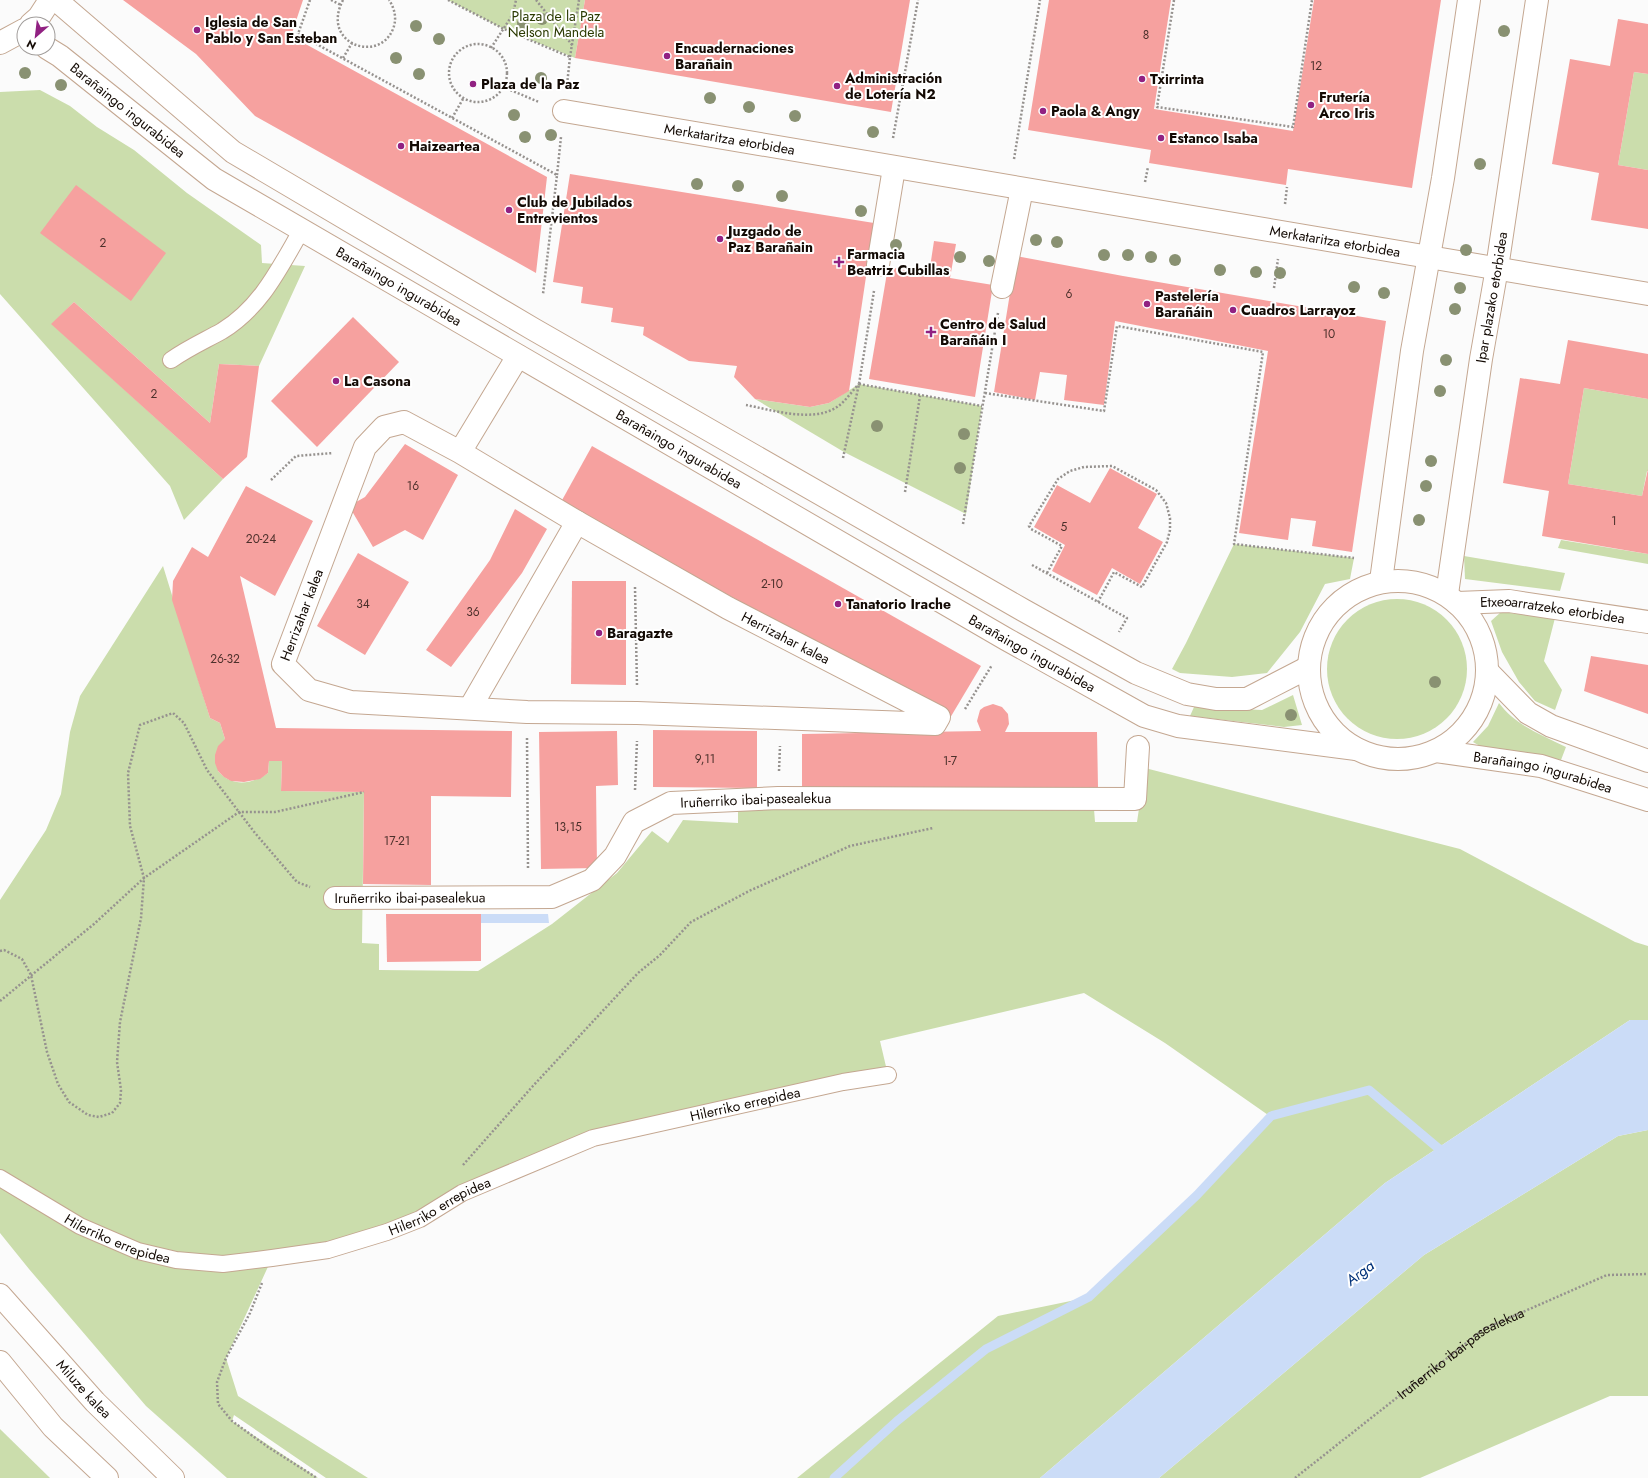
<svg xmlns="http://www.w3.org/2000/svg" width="1648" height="1478" font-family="Jost,sans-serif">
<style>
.green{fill:#cbddac}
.water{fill:#cbdcf7}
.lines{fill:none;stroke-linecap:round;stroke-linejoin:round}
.stream{stroke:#cbdcf7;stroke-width:9}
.building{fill:#f6a19f}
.service-casing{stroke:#c4a791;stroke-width:18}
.pedestrian-casing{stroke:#c4a791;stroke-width:24}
.minor-casing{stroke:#c4a791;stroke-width:24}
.tertiary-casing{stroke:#c4a791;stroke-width:24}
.secondary-casing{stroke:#c4a791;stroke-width:24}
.path{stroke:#96928f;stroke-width:2.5;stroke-dasharray:2 2;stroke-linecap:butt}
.service{stroke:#fff;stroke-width:16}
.pedestrian{stroke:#fff;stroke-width:22}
.minor{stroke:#fff;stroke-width:22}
.tertiary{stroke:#fff;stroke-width:22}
.secondary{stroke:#fff;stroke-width:22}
.tree{fill:#899172}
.poi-dot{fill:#912182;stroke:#fff;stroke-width:1.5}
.labels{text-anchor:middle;stroke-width:4;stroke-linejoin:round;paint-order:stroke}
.number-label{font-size:12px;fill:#4c302b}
.park-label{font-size:14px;fill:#2b3a02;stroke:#fff}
.poi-label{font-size:14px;font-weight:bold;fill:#130a04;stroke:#fff;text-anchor:start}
.street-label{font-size:14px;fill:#130a04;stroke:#fff}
.water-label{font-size:15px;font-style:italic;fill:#003179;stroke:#fff}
</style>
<rect width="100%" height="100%" fill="#fbfbfb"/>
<g class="green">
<polygon points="448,0 585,0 575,58 504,29"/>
<polygon points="1634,72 1648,74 1648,170 1618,165"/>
<polygon points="40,90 70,106 97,127 134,150 187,193 261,245 262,263 305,266 259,366 219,364 210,423 74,302 52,324 223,479 184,520 170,486 0,294 0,92"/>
<polygon points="859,384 982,406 966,514 844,452 755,399 810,407 829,403"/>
<polygon points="1584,388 1648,399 1648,471 1647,471 1642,496 1568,484"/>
<polygon points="1561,540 1648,554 1648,564 1558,548"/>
<polygon points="1234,544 1354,558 1350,579 1325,584 1300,632 1267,673 1232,677 1180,673 1172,669 1186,643"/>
<polygon points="1464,556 1565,573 1560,591 1465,579"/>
<path d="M163,566L210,718L220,723L225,739L218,771C232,787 251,785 268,773L269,761H282L281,791L364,792L362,943L379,944V970L478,971L552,924L617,873L652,831L668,843L683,820L738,823V809H1094L1095,822H1137L1145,768L1460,849L1635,942L1648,946V1020H1630L1385,1183L1040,1478H797L998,1316L1090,1297L1271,1117L1165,1043L1084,993L880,1041L888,1075L614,1133L462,1193L428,1224L420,1219L272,1258L226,1358L238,1396L368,1478H326L234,1415L232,1421L318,1478H227L146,1406L29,1269L0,1233V900L46,830L61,794L70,732L80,696Z"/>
<circle cx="1397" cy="669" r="70"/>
<polygon points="1501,612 1555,618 1544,661 1562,690 1555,710 1535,701 1519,682 1502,652 1491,621"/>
<polygon points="1293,695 1302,725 1284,727 1190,716 1194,707 1262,710"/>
<path d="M1499,703C1515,725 1542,735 1566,747L1561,760L1529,753L1485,749L1473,742L1488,726Z"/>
<polygon points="1648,1130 1648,1396 1610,1396 1420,1478 1159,1478 1424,1255 1618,1136"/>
<polygon points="0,1429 50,1478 0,1478"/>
</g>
<g class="water">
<polygon points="481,914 548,914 549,923 481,923"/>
<polygon points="1630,1020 1648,1020 1648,1130 1618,1136 1424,1255 1159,1478 1040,1478 1385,1183"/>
</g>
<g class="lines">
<polyline class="stream" points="834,1478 897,1421 986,1349 1089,1297 1197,1195 1271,1116 1369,1090 1438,1148 1449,1153"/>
</g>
<g class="building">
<polygon points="123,0 303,0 291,36 547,177 536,273 255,116 196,54"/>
<polygon points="585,0 910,0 891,112 575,58"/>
<polygon points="1049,0 1171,0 1154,109 1293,131 1314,0 1441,0 1412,188 1288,169 1286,185 1149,163 1151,150 1028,130"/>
<polygon points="1618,19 1648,24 1648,74 1634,72 1618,165 1648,170 1648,229 1591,220 1599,173 1552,164 1570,59 1610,66"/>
<polygon points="570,174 874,223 849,391 829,403 810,407 755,399 734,377 737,366 689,361 643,335 644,327 611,322 613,308 581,303 583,287 553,282"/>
<polygon points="76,185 166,253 131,301 40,233"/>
<polygon points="934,241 956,244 950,278 993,285 975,397 869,379 888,267 929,274"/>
<polygon points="1016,256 1123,276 1386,321 1352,552 1312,546 1316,521 1291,518 1288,540 1239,533 1268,351 1115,321 1104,405 1064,400 1067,375 1040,372 1035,400 994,392"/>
<polygon points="74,302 210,423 219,364 259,366 247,457 223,479 51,324"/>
<polygon points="353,317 399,362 317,447 271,401"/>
<polygon points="1568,340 1648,354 1648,399 1584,388 1568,484 1642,496 1648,469 1648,554 1542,536 1549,491 1503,483 1520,378 1560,384"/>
<polygon points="405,444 458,475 423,540 405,530 373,547 349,506 365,497"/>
<polygon points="592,446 981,666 950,718 561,502"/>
<polygon points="1110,468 1157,494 1138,528 1163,542 1140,584 1112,568 1097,595 1052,571 1065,545 1034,527 1057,485 1090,503"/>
<polygon points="246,486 313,521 275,596 240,576 276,728 512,731 511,797 431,796 431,885 363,884 364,792 281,791 282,761 269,761 268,773 260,779 244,782 231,781 224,777 218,771 215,763 215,755 218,746 225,739 220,723 210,718 172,600 173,581 192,547 208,557"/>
<polygon points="515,509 547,529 522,573 451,667 426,650 490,560"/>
<polygon points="358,553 409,582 365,655 317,626"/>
<polygon points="572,581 626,581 626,685 571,684"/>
<polygon points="1591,656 1648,665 1648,714 1584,691"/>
<polygon points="993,704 1002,707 1008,714 1009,724 1005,732 1097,732 1098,787 802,789 802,734 981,731 977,721 980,710 984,707"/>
<polygon points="653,730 757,731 757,788 653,787"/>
<polygon points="617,731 618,785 596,786 597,868 541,869 539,732"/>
<polygon points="386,914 481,914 481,961 387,962"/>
</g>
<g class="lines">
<g class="service-casing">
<g id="service">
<path d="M171,360C188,348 204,341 222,331C261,307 279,269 301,231"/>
<path id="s2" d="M0,1178L80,1226L138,1251L176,1260L223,1264L272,1258L328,1250L387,1232L420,1219L462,1193L593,1138L843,1082L888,1075"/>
</g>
</g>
<g class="pedestrian-casing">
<g id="pedestrian">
<path id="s3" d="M564,111L1648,294"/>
<polyline points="878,265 894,168"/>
<polyline points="1002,287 1022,189"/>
<path id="s4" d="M460,452L577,522L728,608L939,717L935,724L637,713L527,712L351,702L309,690L283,664L365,447L384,427L404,422L460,452L518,356"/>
<polyline points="470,708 577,522"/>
<path id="s5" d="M335,898L552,897L592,880L615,856L634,822L671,803L778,798L1135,799L1138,747"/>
</g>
</g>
<g class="minor-casing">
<g id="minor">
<path id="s6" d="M1457,603L1509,601L1648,622"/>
</g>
</g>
<g class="tertiary-casing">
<g id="tertiary">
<polyline points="1381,581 1412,351 1443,178 1469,0"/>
<path id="s7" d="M1447,594L1481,359L1497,268L1537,0"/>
</g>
</g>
<g class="secondary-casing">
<g id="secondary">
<polyline points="56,0 233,152 533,329 1023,610 1136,673 1187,694 1216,699 1247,699 1307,668"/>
<polyline points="31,24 39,17 50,0"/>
<polyline points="0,43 24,30"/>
<path id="s8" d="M47,48L60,56L214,179L1006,639L1144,716L1178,726L1356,749"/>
<circle cx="1398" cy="670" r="89"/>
<polyline points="1487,671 1528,713 1551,726 1648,761"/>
<path id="s9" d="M1436,751L1541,766L1648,800"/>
<path id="s10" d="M0,1295L95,1402L173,1478"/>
<polyline points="0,1362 53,1427 107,1478"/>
</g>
</g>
<g class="path">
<polyline points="310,0 298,34 557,175 543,294"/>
<polyline points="331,0 341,5"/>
<path d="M343,0C320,44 379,64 393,29C397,19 395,9 389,0"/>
<polyline points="448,0 504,29 570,57 567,85"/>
<polyline points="536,0 573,46"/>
<polyline points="1174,0 1157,107 1293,127 1312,0"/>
<circle cx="478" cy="73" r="29"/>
<polyline points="491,48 513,14 516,0"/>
<polyline points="570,57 579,0"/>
<polyline points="343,58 352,43"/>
<polyline points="503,87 539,102"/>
<polyline points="452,118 463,99"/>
<polyline points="893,138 918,0"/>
<polyline points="1014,159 1040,0"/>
<polyline points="557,175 561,137"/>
<polyline points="1145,182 1148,167"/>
<polyline points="1285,204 1287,187"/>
<polyline points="1274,288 1278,259"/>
<polyline points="859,384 982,406"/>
<polyline points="985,393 1104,411 1117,326 1263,352 1234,544 1354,558"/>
<path d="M746,405C772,410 813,423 837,407C845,402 852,391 859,384"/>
<polyline points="843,458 859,384 874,291"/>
<polyline points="271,480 296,456 333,453"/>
<polyline points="905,492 920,396"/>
<polyline points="963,524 998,313"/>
<polyline points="1032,565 1127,618 1119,632"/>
<polyline points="1047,573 1062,546 1031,529 1029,526 1058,479 1070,471 1084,467 1112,466 1156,490 1166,503 1170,518 1170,530 1167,542 1142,587 1114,572 1098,602"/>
<polyline points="635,587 637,686"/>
<polyline points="965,709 992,665"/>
<polyline points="527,738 528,869"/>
<polyline points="779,771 780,746"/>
<polyline points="635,790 637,741"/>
<polyline points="0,951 4,950 22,959 31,975 47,1052 58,1084 69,1102 88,1115 99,1117 112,1113 120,1103 121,1090 117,1062 120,1022 141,918 144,878 130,826 128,773 140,725 173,713 184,723 207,770 255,833 297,882 310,887"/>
<polyline points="0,1001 94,924 144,878 239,812 275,812 364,792"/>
<polyline points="463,1165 532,1087 638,973 660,955 691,922 749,891 850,846 933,828"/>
<polyline points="262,1283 250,1313 226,1358 217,1382 218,1404 232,1421 268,1447 317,1478"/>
<path id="s1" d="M1295,1478L1484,1329L1607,1275L1648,1274"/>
</g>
<use href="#service" class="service"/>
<use href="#pedestrian" class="pedestrian"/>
<use href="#minor" class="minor"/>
<use href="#tertiary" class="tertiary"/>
<use href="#secondary" class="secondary"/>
</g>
<g class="tree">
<circle cx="542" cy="19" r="6"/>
<circle cx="523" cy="23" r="6"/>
<circle cx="416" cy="26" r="6"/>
<circle cx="1504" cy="31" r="6"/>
<circle cx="439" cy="39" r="6"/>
<circle cx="396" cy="58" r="6"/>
<circle cx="25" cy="73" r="6"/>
<circle cx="419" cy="74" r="6"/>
<circle cx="541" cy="78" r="6"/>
<circle cx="61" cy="85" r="6"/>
<circle cx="710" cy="98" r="6"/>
<circle cx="749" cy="107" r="6"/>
<circle cx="514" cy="115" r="6"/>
<circle cx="795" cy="116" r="6"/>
<circle cx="873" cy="132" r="6"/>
<circle cx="551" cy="135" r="6"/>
<circle cx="525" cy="137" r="6"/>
<circle cx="1480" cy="164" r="6"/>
<circle cx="697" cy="184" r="6"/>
<circle cx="738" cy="186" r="6"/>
<circle cx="782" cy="196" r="6"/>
<circle cx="861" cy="211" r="6"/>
<circle cx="1036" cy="240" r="6"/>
<circle cx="1057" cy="242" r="6"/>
<circle cx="896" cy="245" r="6"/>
<circle cx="1466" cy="250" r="6"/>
<circle cx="1104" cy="255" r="6"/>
<circle cx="1128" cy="255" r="6"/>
<circle cx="960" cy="257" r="6"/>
<circle cx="1151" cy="257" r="6"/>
<circle cx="1175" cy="260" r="6"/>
<circle cx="989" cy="261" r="6"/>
<circle cx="1220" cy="270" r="6"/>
<circle cx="1256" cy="272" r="6"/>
<circle cx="1280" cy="273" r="6"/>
<circle cx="1354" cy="287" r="6"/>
<circle cx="1460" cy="288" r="6"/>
<circle cx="1384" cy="293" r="6"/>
<circle cx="1455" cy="309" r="6"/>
<circle cx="1446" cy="360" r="6"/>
<circle cx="1440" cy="391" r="6"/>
<circle cx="877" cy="426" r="6"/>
<circle cx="964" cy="434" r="6"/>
<circle cx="1431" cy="461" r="6"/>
<circle cx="960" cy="468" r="6"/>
<circle cx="1426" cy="486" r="6"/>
<circle cx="1419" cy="520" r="6"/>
<circle cx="1435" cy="682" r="6"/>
<circle cx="1291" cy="715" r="6"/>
</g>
<g class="poi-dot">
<circle cx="197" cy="30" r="4"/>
<circle cx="667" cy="56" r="4"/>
<circle cx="1142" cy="79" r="4"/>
<circle cx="473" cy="84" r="4"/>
<circle cx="837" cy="86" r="4"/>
<circle cx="1311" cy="105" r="4"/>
<circle cx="1043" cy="111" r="4"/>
<circle cx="1161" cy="138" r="4"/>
<circle cx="401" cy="146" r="4"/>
<circle cx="509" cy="210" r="4"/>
<circle cx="720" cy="239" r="4"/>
<path d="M837 256h4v4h4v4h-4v4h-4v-4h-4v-4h4z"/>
<circle cx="1147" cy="304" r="4"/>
<circle cx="1233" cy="310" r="4"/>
<path d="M929 326h4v4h4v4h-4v4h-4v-4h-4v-4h4z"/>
<circle cx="336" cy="381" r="4"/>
<circle cx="838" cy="604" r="4"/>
<circle cx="599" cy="633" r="4"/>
</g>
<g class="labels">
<g class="number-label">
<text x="1146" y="39">8</text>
<text x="1316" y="70">12</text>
<text x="103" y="247">2</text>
<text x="1069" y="298">6</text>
<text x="1329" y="338">10</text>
<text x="154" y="398">2</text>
<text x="413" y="490">16</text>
<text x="1614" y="525">1</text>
<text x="1064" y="531">5</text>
<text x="261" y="543">20-24</text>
<text x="772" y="588">2-10</text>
<text x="363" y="608">34</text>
<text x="473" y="616">36</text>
<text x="225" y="663">26-32</text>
<text x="705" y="763">9,11</text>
<text x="950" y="765">1-7</text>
<text x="568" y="831">13,15</text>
<text x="397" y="845">17-21</text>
</g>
<g class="park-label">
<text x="556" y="21">Plaza de la Paz<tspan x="556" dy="16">Nelson Mandela</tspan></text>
</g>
<g class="poi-label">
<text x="205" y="27">Iglesia de San<tspan x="205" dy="16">Pablo y San Esteban</tspan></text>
<text x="675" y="53">Encuadernaciones<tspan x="675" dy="16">Barañain</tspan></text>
<text x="845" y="83">Administración<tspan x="845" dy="16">de Lotería N2</tspan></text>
<text x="1150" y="84">Txirrinta</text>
<text x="481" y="89">Plaza de la Paz</text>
<text x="1319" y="102">Frutería<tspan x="1319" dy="16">Arco Iris</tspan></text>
<text x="1051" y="116">Paola &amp; Angy</text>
<text x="1169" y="143">Estanco Isaba</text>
<text x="409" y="151">Haizeartea</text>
<text x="517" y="207">Club de Jubilados<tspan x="517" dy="16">Entrevientos</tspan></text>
<text x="728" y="236">Juzgado de<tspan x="728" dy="16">Paz Barañain</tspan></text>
<text x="847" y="259">Farmacia<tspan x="847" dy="16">Beatriz Cubillas</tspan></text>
<text x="1155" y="301">Pastelería<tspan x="1155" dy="16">Barañáin</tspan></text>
<text x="1241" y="315">Cuadros Larrayoz</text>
<text x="940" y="329">Centro de Salud<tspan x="940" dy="16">Barañáin I</tspan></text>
<text x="344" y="386">La Casona</text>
<text x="846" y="609">Tanatorio Irache</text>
<text x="607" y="638">Baragazte</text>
</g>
<g class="street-label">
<text dy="5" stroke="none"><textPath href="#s8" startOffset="102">Barañaingo ingurabidea</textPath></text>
<text dy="5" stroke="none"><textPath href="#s3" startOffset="168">Merkataritza etorbidea</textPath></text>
<text dy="5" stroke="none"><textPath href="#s3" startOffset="782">Merkataritza etorbidea</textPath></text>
<text dy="5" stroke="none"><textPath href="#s8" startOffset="426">Barañaingo ingurabidea</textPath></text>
<text dy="5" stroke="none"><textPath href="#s7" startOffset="300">Ipar plazako etorbidea</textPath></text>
<text dy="5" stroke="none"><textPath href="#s8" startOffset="750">Barañaingo ingurabidea</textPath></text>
<text dy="5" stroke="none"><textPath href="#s6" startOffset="96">Etxeoarratzeko etorbidea</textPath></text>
<text dy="5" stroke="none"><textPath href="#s4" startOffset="1273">Herrizahar kalea</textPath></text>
<text dy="5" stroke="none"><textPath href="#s4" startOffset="375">Herrizahar kalea</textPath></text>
<text dy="5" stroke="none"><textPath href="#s8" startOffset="1158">Barañaingo ingurabidea</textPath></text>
<text dy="5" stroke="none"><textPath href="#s9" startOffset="109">Barañaingo ingurabidea</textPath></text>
<text dy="5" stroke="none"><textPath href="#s5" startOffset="459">Iruñerriko ibai-pasealekua</textPath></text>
<text dy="5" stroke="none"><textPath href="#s5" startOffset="75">Iruñerriko ibai-pasealekua</textPath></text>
<text dy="5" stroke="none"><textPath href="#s2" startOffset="793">Hilerriko errepidea</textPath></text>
<text dy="5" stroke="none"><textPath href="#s2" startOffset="469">Hilerriko errepidea</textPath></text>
<text dy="5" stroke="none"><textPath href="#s2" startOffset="133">Hilerriko errepidea</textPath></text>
<text dy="5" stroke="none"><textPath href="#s1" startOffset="208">Iruñerriko ibai-pasealekua</textPath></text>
<text dy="5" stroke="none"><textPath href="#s10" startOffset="126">Miluze kalea</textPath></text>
</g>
<g class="water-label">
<text transform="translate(1360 1273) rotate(-37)" y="5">Arga</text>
</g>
</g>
<g transform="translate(36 36) rotate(208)"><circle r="19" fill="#ffffff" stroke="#a19d9b"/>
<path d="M0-3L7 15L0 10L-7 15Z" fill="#912182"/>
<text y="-6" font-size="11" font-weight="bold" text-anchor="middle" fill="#130a04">N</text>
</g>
</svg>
